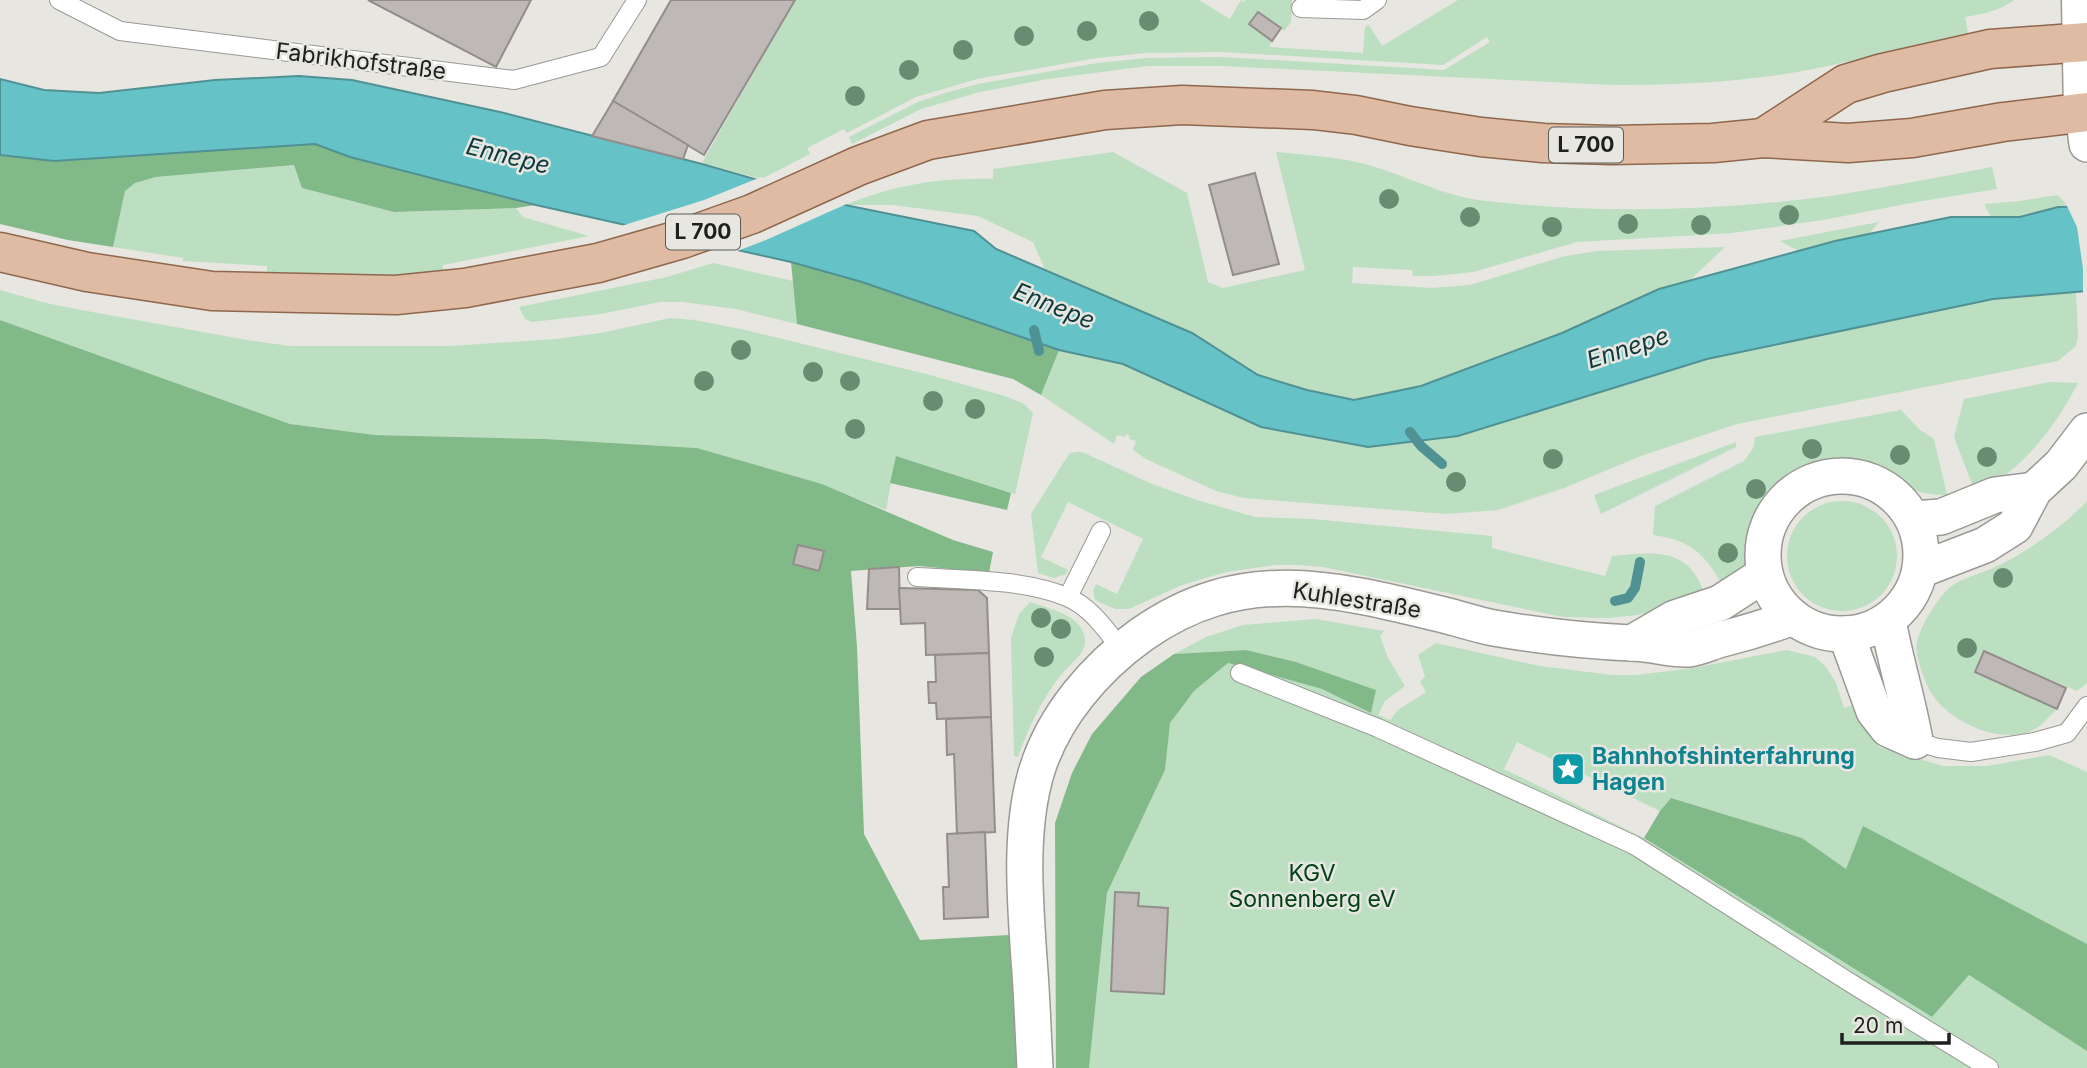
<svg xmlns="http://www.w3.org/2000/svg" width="2087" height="1068" font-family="Inter,sans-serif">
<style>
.green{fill:#bbdfc0}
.forest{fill:#82b989}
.water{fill:#65c2c7;stroke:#509194;stroke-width:2}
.pier{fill:#e7e6e0}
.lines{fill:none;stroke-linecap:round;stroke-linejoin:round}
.stream{stroke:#509194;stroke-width:10}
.building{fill:#beb8b6;stroke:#938e8b;stroke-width:2}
.service-casing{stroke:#9a9994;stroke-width:20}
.minor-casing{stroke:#9a9994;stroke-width:38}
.secondary-casing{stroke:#9a9994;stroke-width:41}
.primary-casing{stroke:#8e674c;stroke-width:41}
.service{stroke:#fff;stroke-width:18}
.minor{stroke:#fff;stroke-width:35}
.secondary{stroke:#fff;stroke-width:38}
.primary{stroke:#dfbba3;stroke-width:38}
.tree{fill:#688c71}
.labels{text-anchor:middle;stroke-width:5;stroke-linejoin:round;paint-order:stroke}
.shield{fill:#e7e6e0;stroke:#5b5b58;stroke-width:2}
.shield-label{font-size:21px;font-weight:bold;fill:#1f1f1d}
.street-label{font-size:23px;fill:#1f1f1d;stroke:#e7e6e0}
.culture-label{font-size:23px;font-weight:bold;fill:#0d838f;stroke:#e7e6e0;text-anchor:start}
.park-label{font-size:23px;fill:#014317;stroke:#e7e6e0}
.water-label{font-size:24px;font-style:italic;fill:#0c3a3c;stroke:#e7e6e0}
</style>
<rect width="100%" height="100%" fill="#e7e6e0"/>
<g class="green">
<path d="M795,0H1199L1230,19L1241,0L1244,2L1245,0H1292L1291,22L1284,31L1258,12L1249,24L1272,41L1269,47L1363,53L1365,27L1369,25L1382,46L1458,0H2014C1999,11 1983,14 1965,17L1968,33C1907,46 1847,64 1785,74C1728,83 1671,85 1613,85L1223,66H1147L1048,79L980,92L921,109L852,144L849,137L918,102L948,92L978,84L1097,63L1147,58L1223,57L1444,70L1490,42L1487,37L1443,65L1222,52L1146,53L1097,58L977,79L947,88L916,97L847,133L844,129L807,148L810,154L761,179L702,163Z"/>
<path d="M1113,152L1187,193L1208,282L1223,288L1305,270L1276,152C1308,155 1344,157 1375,167C1413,179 1447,197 1486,201C1601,214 1716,211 1830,196C1884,188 1938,177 1992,167L1997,189L1916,202L1823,220L1732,233L1577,242L1473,272L1434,276H1413L1412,270L1353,267L1352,283L1432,288L1470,285L1565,256L1598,251L1725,247L1690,280L1659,289L1562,333L1421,386L1354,400L1307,390L1258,375L1192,333L1046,272L1033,242L978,216L893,205H845C893,185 941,177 993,179V169Z"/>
<polygon points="295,165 302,188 394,212 516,208 523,217 589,236 443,265 443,272 390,276 267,273 267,266 183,261 183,258 113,247 125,191 135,183 156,177"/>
<polygon points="2058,195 2066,204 2020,217 1991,217 1984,204 2020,201"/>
<polygon points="1879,222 1869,234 1799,251 1780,241"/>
<polygon points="713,263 793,281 797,324 736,309 683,302 660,302 601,314 532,322 525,319 519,307 667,277"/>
<polygon points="0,290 46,303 81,310 247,340 290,346 450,346 556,339 601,333 670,318 694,320 741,329 930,375 1008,397 1024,404 1033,413 1015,494 896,456 886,510 821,484 697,448 545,439 375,435 290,424 0,320"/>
<polygon points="2076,292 2078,335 2076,346 2058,361 1737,424 1641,456 1564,488 1498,510 1446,514 1244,498 1216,491 1146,459 1133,450 1136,441 1129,439 1130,436 1126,434 1125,437 1117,435 1114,444 1041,395 1059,350 1123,364 1261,427 1369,447 1458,436 1707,359 1993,299"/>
<path d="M2050,382L2078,383C2056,425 2021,474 1975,492L1954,437L1964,399Z"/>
<path d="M1901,410L1920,430L1934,439L1947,495C1936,495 1925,494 1915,490C1895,481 1879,468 1856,465C1814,459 1774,481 1757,521C1751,537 1751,558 1740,572C1735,577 1728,581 1723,586C1704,553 1691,540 1653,535L1655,506L1744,461L1754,447L1755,437Z"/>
<polygon points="1736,442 1736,447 1601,514 1594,495"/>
<path d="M1075,452H1082L1152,484L1197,500L1255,517L1312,519L1492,536V548L1605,576L1612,556C1655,552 1690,546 1705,596L1669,609L1637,615L1609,618L1563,617L1323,567L1299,565H1275L1226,572L1182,585L1129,609H1115L1095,600L1093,591L1096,584L1117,594L1143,539L1068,502L1041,557L1068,570L1066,574L1054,578L1038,573L1031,514L1069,454Z"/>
<path d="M2087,501V683L2077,691L1985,651L1975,672L2057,709C2050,715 2042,726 2033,730C2018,738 1991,735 1976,728C1947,715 1930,700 1921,669C1919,661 1915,651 1917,643C1919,627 1940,594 1953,585C1968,576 1986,572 2002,564C2033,547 2063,527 2087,501Z"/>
<circle cx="1842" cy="556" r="55"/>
<path d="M1030,602C1050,609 1083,615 1085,640C1086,654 1069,665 1061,675C1042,699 1028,728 1018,757L1014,756L1011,638L1019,614Z"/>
<polygon points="1316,619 1384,631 1380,636 1388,658 1405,686 1385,701 1378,715 1390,720 1398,710 1426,692 1420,682 1425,676 1418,655 1436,643 1540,666 1612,675 1637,675 1693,668 1787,650 1815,657 1826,667 1836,683 1844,708 1854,705 1870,737 1879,747 1943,766 1987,766 2049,755 2087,772 2087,944 1863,827 1846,869 1802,838 1671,798 1660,811 1517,742 1504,769 1644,838 1932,1017 1969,975 2087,1051 2087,1068 1089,1068 1107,893 1165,770 1169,723 1194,691 1228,663 1322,689 1371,712 1376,690 1296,662 1246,650 1174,654 1206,637 1243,625"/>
</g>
<g class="forest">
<polygon points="315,144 350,157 536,205 516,208 394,212 302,188 294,165 156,177 135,183 125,191 113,247 68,240 0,224 0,155 54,161"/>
<polygon points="791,262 862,282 1059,350 1041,395 1013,379 797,324"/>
<polygon points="0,320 290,424 375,435 545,439 697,448 822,484 953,540 993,552 989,573 919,566 851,571 857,647 864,834 920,940 1028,934 1035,1068 0,1068"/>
<polygon points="896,456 1011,493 1007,510 890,483"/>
<polygon points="1246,650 1296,662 1376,690 1371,713 1322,689 1228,663 1194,691 1170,723 1165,770 1107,893 1089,1068 1056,1068 1055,823 1072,773 1092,734 1141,677 1174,654"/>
<polygon points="1671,798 1802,838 1846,869 1863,826 2087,944 2087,1051 1969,975 1932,1017 1644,838 1660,811"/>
</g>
<polygon class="water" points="299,76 352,80 500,112 702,164 845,205 974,231 996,249 1192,333 1258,375 1307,390 1354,400 1421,386 1562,333 1659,289 1835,241 1951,217 2020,217 2058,207 2087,206 2087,291 1993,299 1707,359 1458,436 1368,447 1261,427 1123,364 1059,350 862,282 791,262 536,205 350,157 315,144 54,161 0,155 0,79 44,90 99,93 215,80"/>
<g class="pier">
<polygon points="761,177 851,202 766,240 732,253 618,227 704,200"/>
<polygon points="2087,202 2087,294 2083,295 2083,269 2077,227 2066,204"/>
</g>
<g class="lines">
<g class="stream">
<polyline points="1034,330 1039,351"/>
<polyline points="1410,432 1421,446 1442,464"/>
<polyline points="1615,601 1628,598 1635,588 1640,562"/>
</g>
</g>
<g class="building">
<polygon points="368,0 531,0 496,67"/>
<polygon points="671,0 795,0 704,155 613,101"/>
<polygon points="1258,12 1281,28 1272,41 1249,24"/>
<polygon points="613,101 688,145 683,159 592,136"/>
<polygon points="1255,173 1279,264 1233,275 1209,185"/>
<polygon points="798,545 824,551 819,571 793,564"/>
<polygon points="899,567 900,609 867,609 869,569"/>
<polygon points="899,588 978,590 987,598 989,653 926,655 925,623 901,624"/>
<polygon points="1984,651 2066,688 2057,709 1975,672"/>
<polygon points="989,653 991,717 937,719 936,703 929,703 928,682 936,682 935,655"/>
<polygon points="991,717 995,832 957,834 954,754 947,755 946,719"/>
<polygon points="985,832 988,917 944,919 943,887 949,887 947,834"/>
<polygon points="1115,892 1139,893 1138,906 1168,908 1164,994 1111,991"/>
</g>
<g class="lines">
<g class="service-casing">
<g id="service">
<polyline points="59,0 120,31 514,80 601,57 637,0"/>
<polyline points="1301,8 1363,10 1377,0"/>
<path d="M917,577C965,580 1023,579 1067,597C1091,607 1106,630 1121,649"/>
<polyline points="1068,597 1101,531"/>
<polyline points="1240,673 1378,728 1634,845 1849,982 1989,1068"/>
<polyline points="1915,741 1938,748 1971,752 2035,742 2067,733 2087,706"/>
</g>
</g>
<g class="minor-casing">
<g id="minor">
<polyline points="2083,113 2087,144"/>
<circle cx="1842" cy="555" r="79"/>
<polyline points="1913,519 1941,517 1995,495 2034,490"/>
<polyline points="1920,570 1985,545 2015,526 2034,490 2061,465 2087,431"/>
<path d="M1888,620C1895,661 1908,700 1915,741"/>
<polyline points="1846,634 1874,711 1888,729 1915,741"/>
<polyline points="1632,643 1675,618 1720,603 1765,574"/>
<path d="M1035,1068C1033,1032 1032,995 1029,959C1025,899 1019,828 1037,770C1054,716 1095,668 1141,635C1241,564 1334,588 1444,615C1461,619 1477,625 1494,628C1540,636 1585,641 1631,643C1650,643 1670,650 1688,649C1699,648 1711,642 1722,639C1746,633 1769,626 1793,617"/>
</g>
</g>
<g class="secondary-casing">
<polyline id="secondary" points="2081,0 2083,113"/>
</g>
<g class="primary-casing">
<g id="primary">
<polyline points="1763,138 1846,84 1883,73 1990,49 2087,42"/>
<polyline points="0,252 87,272 212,291 396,295 465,288 598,263 682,239 752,214 858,166 928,140 1105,110 1182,105 1313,110 1356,115 1410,126 1481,137 1543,143 1612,145 1713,143 1763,138 1848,143 1912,138 2003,122 2087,112"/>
</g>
</g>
<use href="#service" class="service"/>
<use href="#minor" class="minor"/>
<use href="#secondary" class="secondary"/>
<use href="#primary" class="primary"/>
</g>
<g class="tree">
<circle cx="1149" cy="21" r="10"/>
<circle cx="1087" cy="31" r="10"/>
<circle cx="1024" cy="36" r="10"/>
<circle cx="963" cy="50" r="10"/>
<circle cx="909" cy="70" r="10"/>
<circle cx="855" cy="96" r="10"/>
<circle cx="1389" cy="199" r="10"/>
<circle cx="1789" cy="215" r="10"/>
<circle cx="1470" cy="217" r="10"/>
<circle cx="1628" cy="224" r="10"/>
<circle cx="1701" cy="225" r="10"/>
<circle cx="1552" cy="227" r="10"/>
<circle cx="741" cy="350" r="10"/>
<circle cx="813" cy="372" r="10"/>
<circle cx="704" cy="381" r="10"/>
<circle cx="850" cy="381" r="10"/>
<circle cx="933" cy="401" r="10"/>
<circle cx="975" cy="409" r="10"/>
<circle cx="855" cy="429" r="10"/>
<circle cx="1812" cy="449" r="10"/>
<circle cx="1900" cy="455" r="10"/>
<circle cx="1987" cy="457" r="10"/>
<circle cx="1553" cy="459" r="10"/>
<circle cx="1456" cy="482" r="10"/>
<circle cx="1756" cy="489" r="10"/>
<circle cx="1728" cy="553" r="10"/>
<circle cx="2003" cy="578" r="10"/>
<circle cx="1041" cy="618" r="10"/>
<circle cx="1061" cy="629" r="10"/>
<circle cx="1967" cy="648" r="10"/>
<circle cx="1044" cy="657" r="10"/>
</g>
<defs>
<g id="sight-square" transform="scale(1.75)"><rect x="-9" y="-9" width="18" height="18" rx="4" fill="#0f9aa8" stroke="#e7e6e0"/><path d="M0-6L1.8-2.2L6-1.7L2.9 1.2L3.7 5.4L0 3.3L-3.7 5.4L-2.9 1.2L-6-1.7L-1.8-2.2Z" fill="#fff"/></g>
</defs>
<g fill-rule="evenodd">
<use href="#sight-square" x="1568" y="769"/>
</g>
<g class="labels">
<g class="shield">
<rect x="1549" y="127.5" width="74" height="35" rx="5"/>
<rect x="666" y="214.5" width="74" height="35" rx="5"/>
</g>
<g class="shield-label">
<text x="1586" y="152">L 700</text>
<text x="703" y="239">L 700</text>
</g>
<g class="street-label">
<text transform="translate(361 61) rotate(7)" y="8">Fabrikhofstraße</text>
<text transform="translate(1357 600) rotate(9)" y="8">Kuhlestraße</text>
</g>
<g class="culture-label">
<text x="1592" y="764">Bahnhofshinterfahrung<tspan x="1592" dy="26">Hagen</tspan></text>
</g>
<g class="park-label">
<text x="1312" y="881">KGV<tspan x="1312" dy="26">Sonnenberg eV</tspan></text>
</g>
<g class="water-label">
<text transform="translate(508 156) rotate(14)" y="8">Ennepe</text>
<text transform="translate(1054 306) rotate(22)" y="8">Ennepe</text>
<text transform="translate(1628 348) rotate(-18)" y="8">Ennepe</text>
</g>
</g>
<path d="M1842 1033v10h107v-10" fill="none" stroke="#1f1f1d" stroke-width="3.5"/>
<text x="1853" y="1033" font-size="21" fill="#1f1f1d" stroke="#e7e6e0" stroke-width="5" paint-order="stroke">20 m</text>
</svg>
